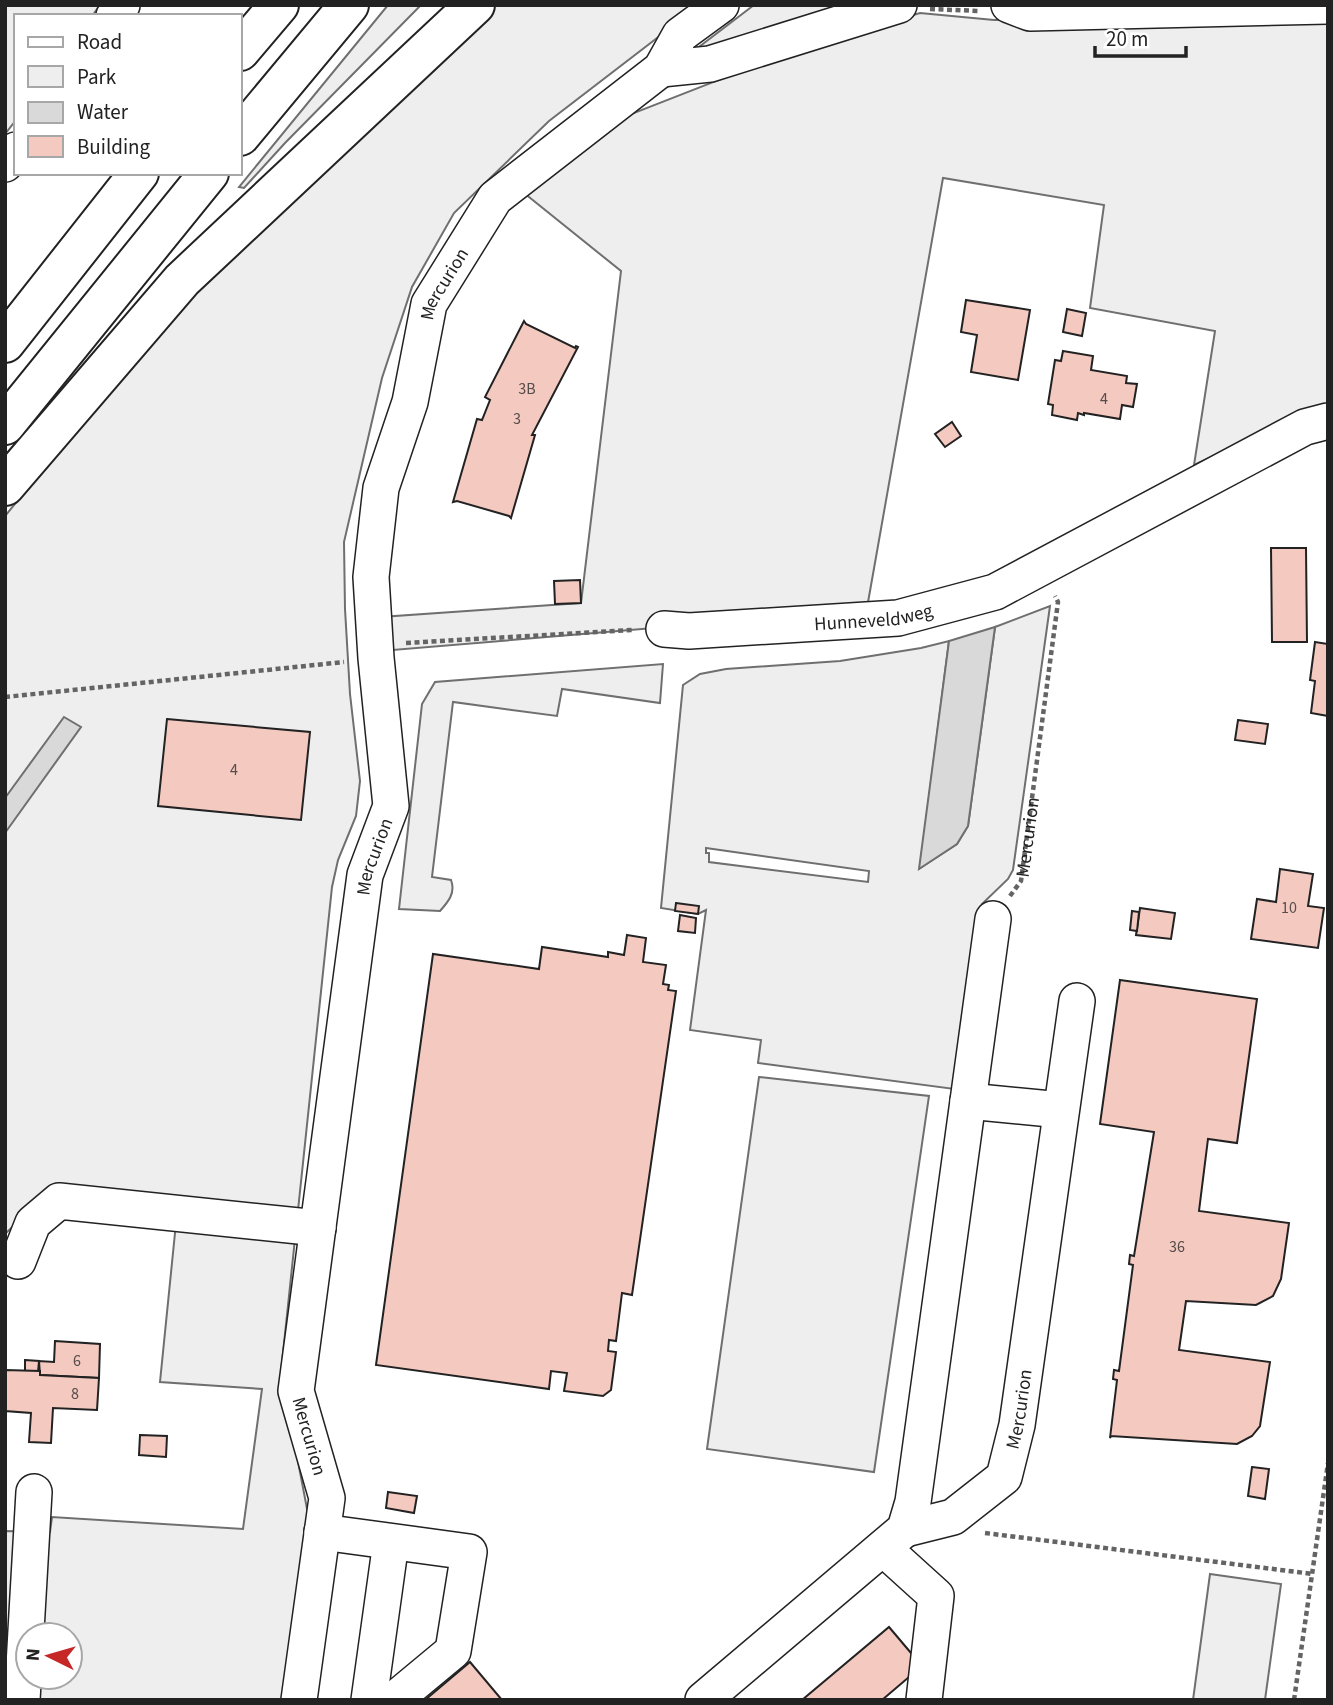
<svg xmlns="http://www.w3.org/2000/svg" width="1333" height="1705" font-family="'Source Sans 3',sans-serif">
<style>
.green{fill:#eee;stroke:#6f6f6f;stroke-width:2;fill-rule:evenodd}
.water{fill:#d9d9d9;stroke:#6f6f6f;stroke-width:2}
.building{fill:#f3c9c0;stroke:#222;stroke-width:2}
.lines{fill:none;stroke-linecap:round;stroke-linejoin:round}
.minor-casing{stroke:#222;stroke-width:38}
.highway-casing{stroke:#222;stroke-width:42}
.path{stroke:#646464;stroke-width:4.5;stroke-dasharray:5 3.5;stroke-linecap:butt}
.minor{stroke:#fff;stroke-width:35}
.highway{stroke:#fff;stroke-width:38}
.labels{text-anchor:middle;stroke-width:5;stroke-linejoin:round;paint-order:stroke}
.number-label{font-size:16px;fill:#564c4a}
.street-label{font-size:19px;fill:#222;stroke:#fff}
</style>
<rect width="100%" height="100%" fill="#fff"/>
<g class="green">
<polygon points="5,5 100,5 92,16 16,16 16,120 5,134"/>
<polygon points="388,5 421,5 285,143 244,188 239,187"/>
<path d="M494,5H700L549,121L454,213L412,287L382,378L344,542L345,609L350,694L360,781L356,816L338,860L332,887L281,1372L308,1514L282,1700H5V1531L50,1532L52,1517L243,1529L262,1389L160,1382L176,1223L24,1216L5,1234V516L141,351L239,247L461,34ZM28,1635H70V1677H28Z"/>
<polygon points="754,5 864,5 691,53"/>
<polygon points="920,13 994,20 1328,17 1328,411 1294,419 1194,465 1215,331 1090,308 1104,205 943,178 867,608 774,618 381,651 381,617 581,603 621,271 524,193 603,125 793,51"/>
<path d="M1050,606L1013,870L1008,879L982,904L977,919L954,1089L758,1063L761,1040L690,1030L706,910L698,914L661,908L683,685L700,674L726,669L840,661L921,648L949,641L920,868L957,844L968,826L995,627ZM706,848L869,871L868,882L709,862V853H706Z"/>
<path d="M663,664L660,703L562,689L557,716L453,702L432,877L451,880C456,893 448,902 440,911L399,909L422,704L435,682Z"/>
<polygon points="759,1077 929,1096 874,1472 707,1449"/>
<polygon points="1210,1574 1281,1584 1265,1700 1193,1700"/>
</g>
<g class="water">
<polygon points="995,627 968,826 957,844 919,869 949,641"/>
<polygon points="64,717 81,727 5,833 5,798"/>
</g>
<g class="building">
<polygon points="966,300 1030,310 1018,380 971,372 977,335 961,332"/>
<polygon points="1067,309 1086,313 1082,336 1063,332"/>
<polygon points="524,321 526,324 575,348 576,346 578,347 532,435 535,435 511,518 509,516 457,501 453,502 477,419 482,420 490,400 485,397"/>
<polygon points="1063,351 1093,356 1091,370 1127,376 1126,383 1137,384 1133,407 1122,405 1120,419 1084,413 1084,415 1078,413 1077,420 1052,415 1053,405 1048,404 1055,360 1061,361"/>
<polygon points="952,422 961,436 945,447 935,434"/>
<polygon points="1271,548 1306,548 1307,642 1272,642"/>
<polygon points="580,580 581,603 555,604 554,581"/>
<polygon points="1315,642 1328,644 1328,716 1311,713 1315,681 1310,680"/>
<polygon points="167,719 310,732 301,820 158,806"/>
<polygon points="1238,720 1268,724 1265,744 1235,740"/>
<polygon points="1280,869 1313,874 1308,906 1324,908 1318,948 1251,939 1257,899 1276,902"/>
<polygon points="676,903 699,906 698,914 675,911"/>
<polygon points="1140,908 1175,913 1171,939 1136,935"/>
<polygon points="1132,911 1139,912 1137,931 1130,930"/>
<polygon points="680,915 696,918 695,933 678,931"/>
<polygon points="627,935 646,938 643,962 666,965 663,984 669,985 668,990 676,991 632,1295 622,1293 616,1341 609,1340 608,1351 616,1352 611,1390 603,1396 564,1391 567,1373 551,1371 549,1389 376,1365 433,954 539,969 542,947 608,957 608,952 624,955"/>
<polygon points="1120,980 1257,999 1237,1143 1208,1139 1199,1211 1289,1223 1281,1279 1273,1296 1256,1305 1186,1301 1179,1350 1270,1362 1260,1426 1252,1436 1237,1444 1111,1436 1110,1438 1117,1380 1113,1379 1114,1370 1119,1371 1133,1265 1129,1264 1130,1255 1134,1256 1154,1132 1100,1124"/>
<polygon points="55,1341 100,1344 99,1378 40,1375 39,1361 54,1362"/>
<polygon points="25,1360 39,1361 38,1372 25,1371"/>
<polygon points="5,1370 40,1371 40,1375 99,1378 97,1410 53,1408 51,1443 29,1442 31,1413 5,1411"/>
<polygon points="140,1435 167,1436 166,1457 139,1455"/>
<polygon points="1252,1467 1269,1469 1265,1499 1248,1496"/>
<polygon points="388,1492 417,1496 414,1513 386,1508"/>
<polygon points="889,1627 922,1666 882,1700 802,1700"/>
<polygon points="470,1662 502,1700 425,1700"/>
</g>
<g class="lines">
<g class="minor-casing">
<g id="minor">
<polyline points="1009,5 1030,13 1328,6"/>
<polyline points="114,16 122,5"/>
<polyline points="661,69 710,64 899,5"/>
<polyline points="5,164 16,150"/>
<path id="s2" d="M664,629L689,631L898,618L995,592L1305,427L1328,421"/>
<polyline points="968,1101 1061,1110"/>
<polyline points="18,1261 33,1223 59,1201 318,1228"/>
<path id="s3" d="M905,1529L953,1517L1004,1477L1017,1425L1077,1001"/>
<polyline points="322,1532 469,1552 453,1651 394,1700"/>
<polyline points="883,1548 936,1596 924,1700"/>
<polyline points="22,1700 34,1492"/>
<path id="s4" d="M299,1700L327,1498L296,1391L365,875L391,806L376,658L371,577L381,488L410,402L429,304L495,198L661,69L680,35L721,5"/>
<polyline points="369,1700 391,1542"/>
<polyline points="703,1700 905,1529 913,1502 993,919"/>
</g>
</g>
<g class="highway-casing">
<g id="highway">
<polyline points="240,51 279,5"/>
<polyline points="240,136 349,5"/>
<polyline points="5,343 139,173"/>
<polyline points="5,425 209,173"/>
<polyline points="5,486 182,280 475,5"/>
</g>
</g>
<g class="path">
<polyline points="930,9 980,11"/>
<polyline points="406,643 632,630"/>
<polyline points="5,697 344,662"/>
<path id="s1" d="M1010,896L1021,881L1058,602L1055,596"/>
<polyline points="985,1533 1313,1574"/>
<polyline points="1294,1700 1328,1463"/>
</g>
<use href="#minor" class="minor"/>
<use href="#highway" class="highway"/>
</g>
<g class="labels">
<g class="number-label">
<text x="527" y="394">3B</text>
<text x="1104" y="404">4</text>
<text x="517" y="424">3</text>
<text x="234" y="775">4</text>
<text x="1289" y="913">10</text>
<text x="1177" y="1252">36</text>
<text x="77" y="1366">6</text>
<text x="75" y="1399">8</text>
</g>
<g class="street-label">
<text dy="7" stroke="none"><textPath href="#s4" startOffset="1444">Mercurion</textPath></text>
<text dy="7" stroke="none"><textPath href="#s2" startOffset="210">Hunneveldweg</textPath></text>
<text dy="7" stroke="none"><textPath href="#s1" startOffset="63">Mercurion</textPath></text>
<text dy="7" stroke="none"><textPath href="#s4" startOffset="856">Mercurion</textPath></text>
<text dy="7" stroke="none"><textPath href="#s3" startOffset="184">Mercurion</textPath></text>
<text transform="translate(310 1436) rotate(74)" y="7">Mercurion</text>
</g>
</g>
<rect width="1333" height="1705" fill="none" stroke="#222222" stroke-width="14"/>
<rect x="14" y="14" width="228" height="161" fill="#ffffff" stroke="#a7a7a7" stroke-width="2"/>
<rect x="28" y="37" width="35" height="10" fill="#ffffff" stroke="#a7a7a7" stroke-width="2"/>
<text x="77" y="49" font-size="21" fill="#222222">Road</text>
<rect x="28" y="66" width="35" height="21" fill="#eeeeee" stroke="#a7a7a7" stroke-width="2"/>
<text x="77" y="84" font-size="21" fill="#222222">Park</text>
<rect x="28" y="102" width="35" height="21" fill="#d9d9d9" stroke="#a7a7a7" stroke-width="2"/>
<text x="77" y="119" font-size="21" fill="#222222">Water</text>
<rect x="28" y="136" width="35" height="21" fill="#f3c9c0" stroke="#a7a7a7" stroke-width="2"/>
<text x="77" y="154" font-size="21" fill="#222222">Building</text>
<g transform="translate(49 1656) rotate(275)"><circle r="33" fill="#ffffff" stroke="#a7a7a7" stroke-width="2"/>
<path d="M0-5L12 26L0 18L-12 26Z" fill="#c62828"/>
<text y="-10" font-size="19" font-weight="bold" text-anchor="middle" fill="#222222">N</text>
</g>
<path d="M1095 46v10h91v-10" fill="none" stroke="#222222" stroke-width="3.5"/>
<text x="1106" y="46" font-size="21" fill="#222222" stroke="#ffffff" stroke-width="5" paint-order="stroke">20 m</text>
</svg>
